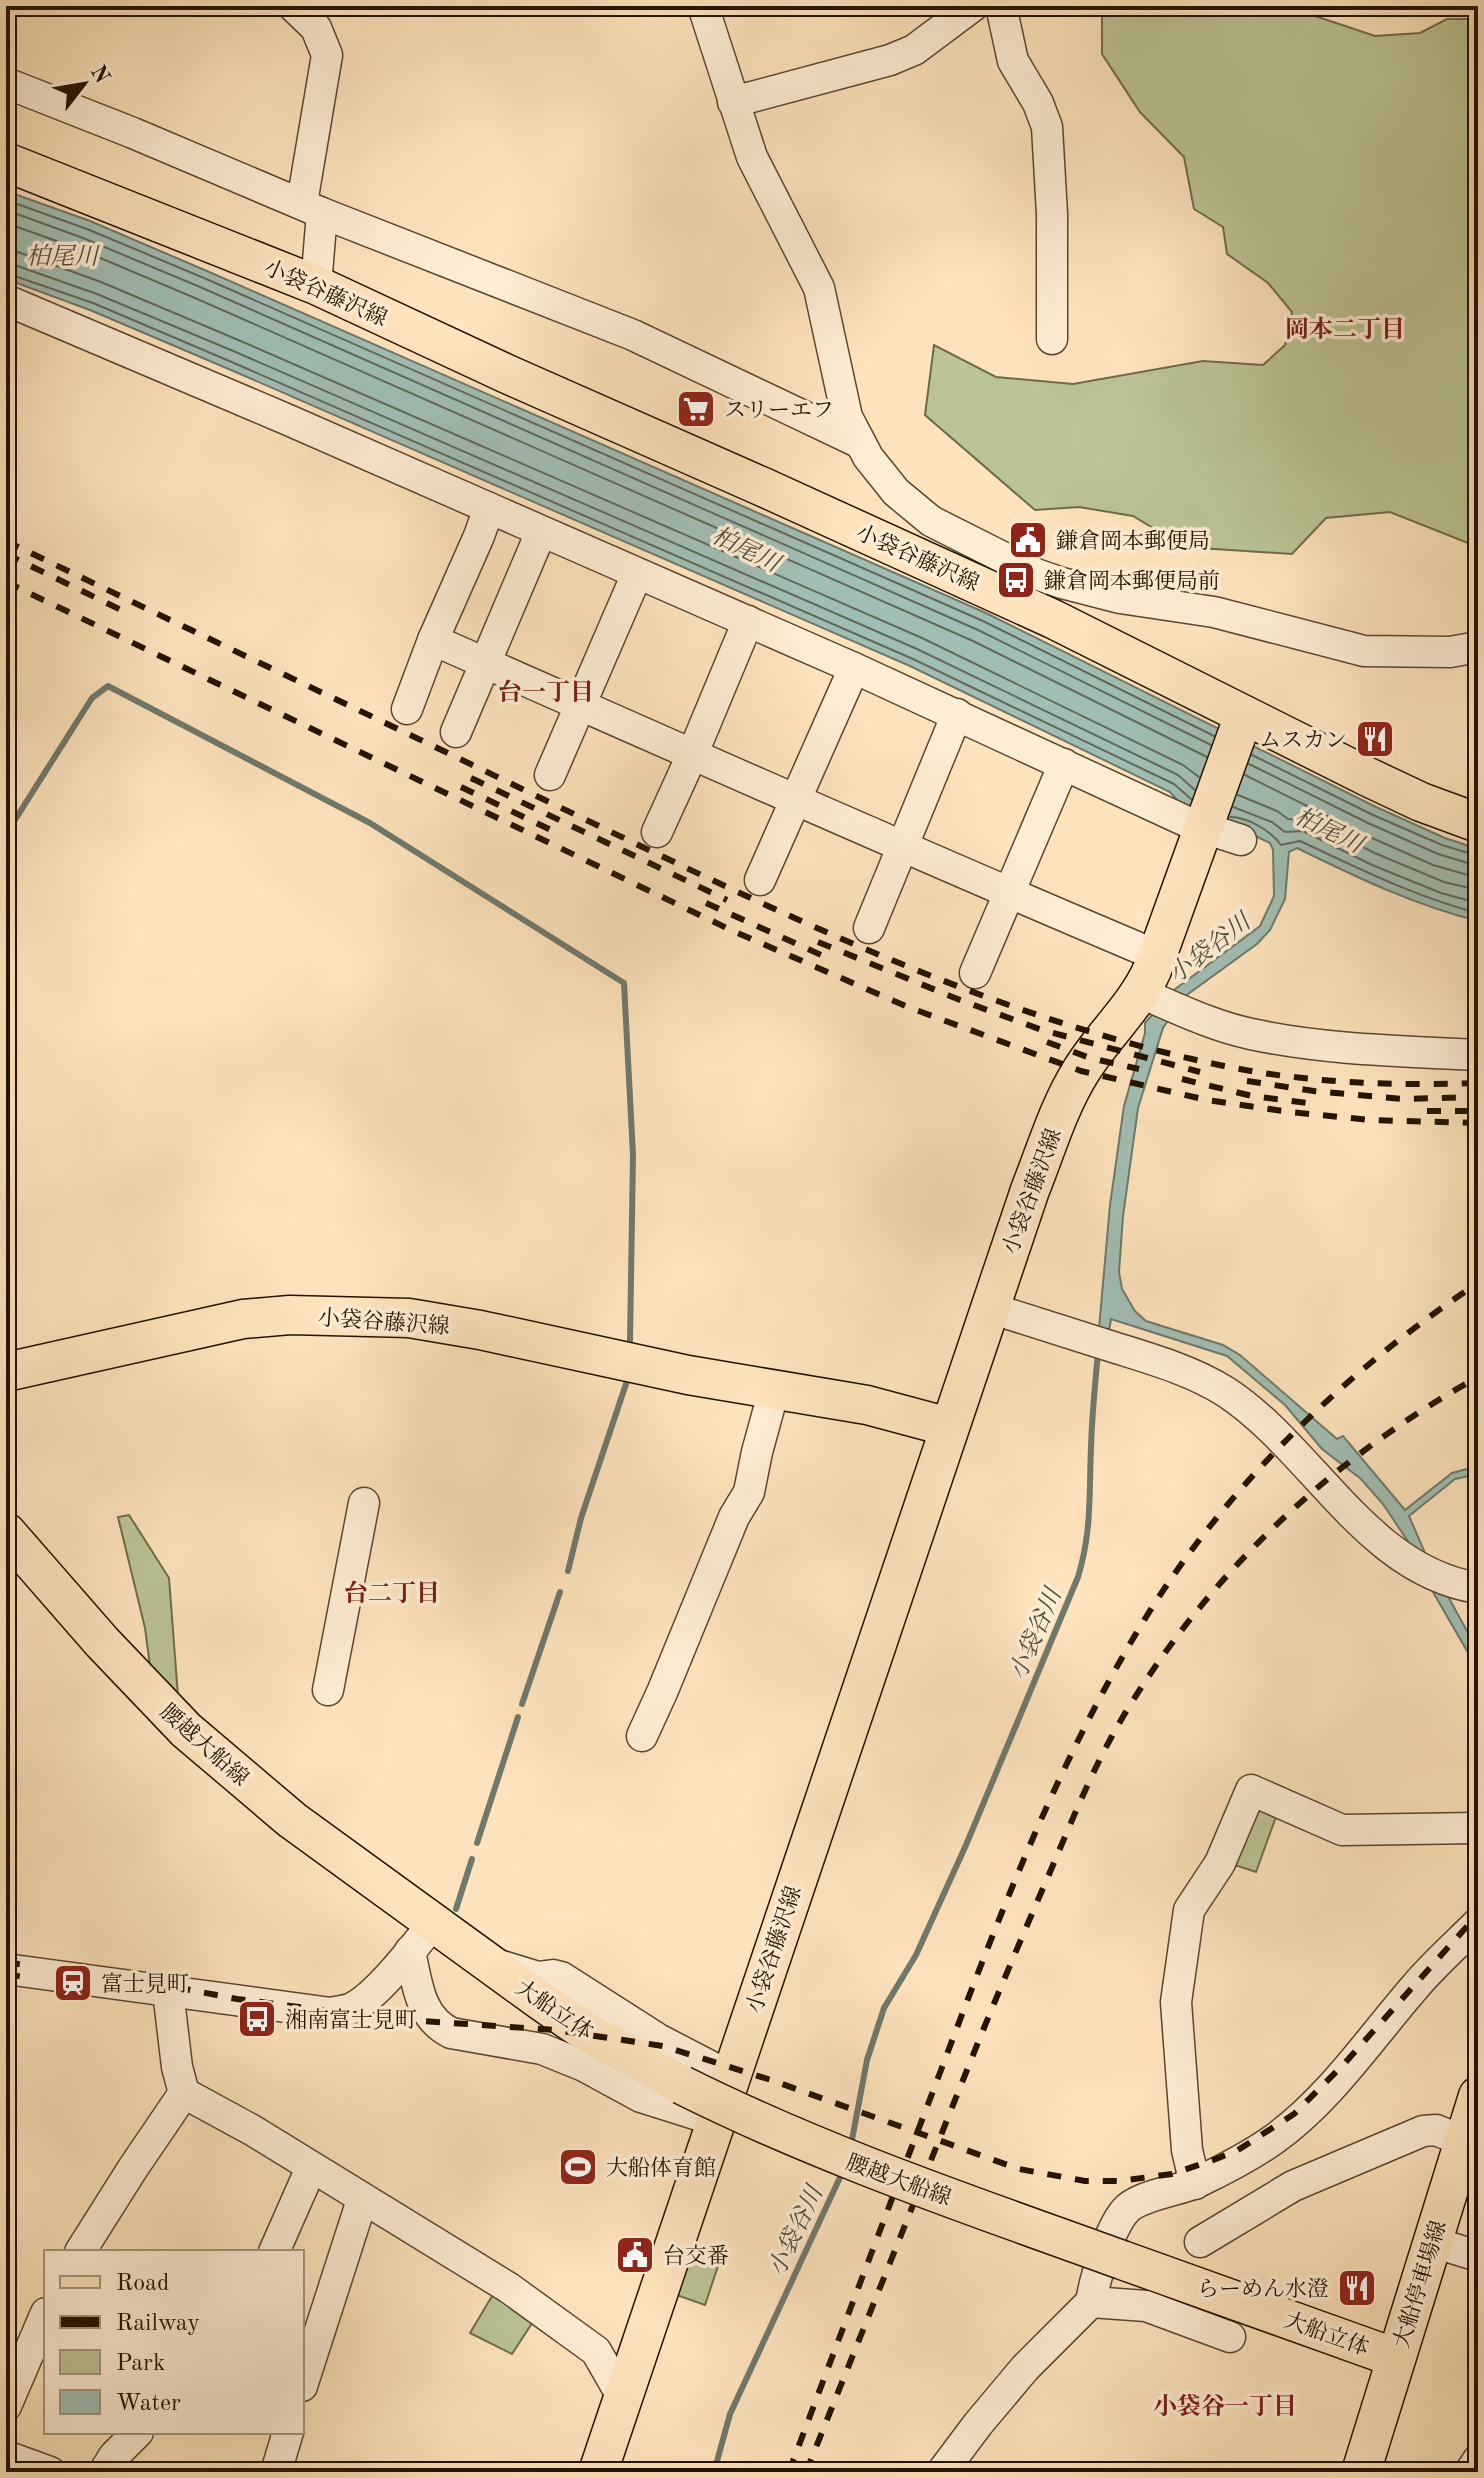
<svg xmlns="http://www.w3.org/2000/svg" width="1484" height="2478" font-family="'Old Standard TT','Noto Serif JP',serif">
<style>
.green{fill:#bbc494;stroke:#6f6b4a;stroke-width:2}
.water{fill:#a0beb4;stroke:#6e796c;stroke-width:2}
.lines{fill:none;stroke-linecap:round;stroke-linejoin:round}
.shore{stroke:#62685a;stroke-width:2}
.stream{stroke:#6e796c;stroke-width:6}
.minor-casing{stroke:#5a462f;stroke-width:33}
.major-casing{stroke:#231200;stroke-width:41}
.minor{stroke:#feedd3;stroke-width:30}
.major{stroke:#fee3bc;stroke-width:38}
.rail{stroke:#231200;stroke-width:6;stroke-dasharray:14 14;stroke-linecap:butt}
.major-bridge-casing{stroke:#231200;stroke-width:41;stroke-linecap:butt}
.major-bridge{stroke:#fee3bc;stroke-width:38}
.labels{text-anchor:middle;stroke-width:7;stroke-linejoin:round;paint-order:stroke}
.street-label{font-size:22px;fill:#231200;stroke:#feedd3}
.poi-label{font-size:22px;fill:#231200;stroke:#feedd3;text-anchor:start}
.water-label{font-size:24px;font-style:italic;fill:#4f4e3f;stroke:#feedd3}
.neighbourhood-label{font-size:24px;font-weight:bold;fill:#7a1f14;stroke:#feedd3}
</style>
<rect width="100%" height="100%" fill="#fee3bc"/>
<filter id="stains"><feTurbulence type="fractalNoise" baseFrequency=".0025" numOctaves="4"/><feColorMatrix values="0 0 0 0 .2 0 0 0 0 .09 0 0 0 0 .02 0 0 0 .5 -.17"/></filter>
<radialGradient id="worn" r=".72"><stop offset=".6" stop-color="#630" stop-opacity="0"/><stop offset="1" stop-color="#630" stop-opacity=".3"/></radialGradient>
<g class="green">
<polygon points="1102,6 1303,6 1306,13 1375,36 1420,33 1447,19 1478,19 1478,547 1390,512 1326,518 1292,554 1184,547 1133,516 1079,507 1035,510 925,415 934,345 996,377 1073,384 1203,361 1263,365 1285,345 1292,312 1268,283 1227,254 1223,227 1194,209 1184,157 1140,112 1102,54"/>
<polygon points="129,1515 169,1578 178,1696 150,1666 145,1628 118,1517"/>
<polygon points="1248,1805 1278,1811 1256,1872 1229,1863"/>
<polygon points="683,2250 719,2263 705,2305 668,2292"/>
<polygon points="498,2286 538,2314 512,2354 470,2333"/>
</g>
<path class="water" d="M6,191L90,221L207,271L986,613L1376,807L1445,838L1478,849V921C1414,905 1356,877 1297,848L1289,852L1285,899L1270,930L1257,944L1184,997L1163,1028L1138,1108L1123,1216L1119,1272L1122,1289L1135,1311L1146,1321L1223,1345L1240,1355L1337,1439L1343,1436L1405,1510L1452,1473L1478,1466V1474L1455,1479L1409,1516L1428,1560L1478,1651V1670L1429,1585L1409,1543L1383,1504L1361,1479L1322,1449L1285,1405L1227,1356L1111,1319L1109,1331L1099,1328L1110,1205L1124,1106L1145,1033V1023L1174,990L1260,926L1274,896L1273,850L1270,843L1233,825L1226,826L1179,802L1170,792L910,666L231,370L90,310L6,279Z"/>
<g class="lines">
<g class="shore">
<polyline points="6,200 87,229 204,278 983,621 1214,736"/>
<polyline points="6,210 83,238 200,287 978,630 1211,745"/>
<polyline points="6,223 79,249 195,298 973,641 1207,757"/>
<polyline points="6,250 18,252 101,282 243,342 922,638 1183,765 1199,777"/>
<polyline points="6,262 97,294 238,353 917,649 1178,775 1195,790"/>
<polyline points="6,273 93,303 234,363 913,659 1174,784 1191,799"/>
<polyline points="1252,755 1373,815 1442,845 1478,856"/>
<polyline points="1249,764 1368,823 1438,854 1478,866"/>
<polyline points="1245,775 1363,834 1433,865 1478,878"/>
<polyline points="1238,795 1277,811 1288,819 1309,821 1377,854 1444,882 1478,890"/>
<polyline points="1233,807 1272,822 1285,832 1303,831 1372,865 1441,893 1478,903"/>
<path d="M1230,817C1248,817 1271,831 1281,845L1300,841C1358,868 1415,897 1478,913"/>
</g>
<g class="stream">
<polyline points="6,834 92,698 108,686 370,823 624,983 633,1155 630,1341"/>
<polyline points="568,1571 581,1518 627,1381"/>
<polyline points="522,1704 560,1592"/>
<polyline points="477,1843 518,1717"/>
<polyline points="456,1909 472,1859"/>
<path d="M851,2145L867,2060L884,2008L916,1955L966,1845L1078,1577C1092,1531 1089,1494 1091,1447C1092,1415 1095,1384 1098,1353"/>
<polyline points="714,2472 730,2414 843,2171"/>
</g>
<g class="minor-casing">
<g id="minor">
<polyline points="293,6 316,28 327,55 302,203"/>
<polyline points="703,6 752,157 819,288 847,417 868,457 896,492 931,521 1036,574 1062,583 1120,598 1214,612 1364,651 1450,652 1478,647"/>
<polyline points="1001,6 1013,61 1038,103 1047,127 1052,214 1052,339"/>
<polyline points="6,83 133,133 322,213 633,335 858,442"/>
<polyline points="733,102 890,60 914,50 973,6"/>
<polyline points="316,285 322,213"/>
<polyline points="6,300 286,419 854,668 1192,824 1241,840"/>
<path d="M489,508L479,536L433,640C674,746 915,854 1158,956"/>
<polyline points="407,709 433,640"/>
<polyline points="456,732 541,532"/>
<polyline points="550,775 637,574"/>
<polyline points="657,832 693,753 748,621"/>
<polyline points="760,880 854,668"/>
<polyline points="869,928 957,714"/>
<polyline points="975,973 1064,764"/>
<path d="M1141,993C1176,1008 1213,1026 1251,1034C1325,1050 1402,1051 1478,1055"/>
<path d="M990,1308C1031,1321 1072,1334 1113,1347C1151,1359 1191,1370 1226,1392C1313,1449 1367,1571 1478,1588"/>
<polyline points="328,1690 364,1503"/>
<polyline points="642,1736 663,1690 734,1517 749,1492 757,1452 774,1390"/>
<path d="M410,1951C417,1983 419,2017 451,2033L542,2049L584,2066L641,2097L717,2121"/>
<polyline points="502,1966 538,1977 553,1975 561,1977 658,2039 731,2077"/>
<path d="M6,1969L331,2013C337,2011 344,2011 350,2009C376,1998 415,1946 433,1923"/>
<polyline points="168,1991 177,2067 184,2093 252,2130 509,2288 596,2351 623,2398"/>
<polyline points="1195,2184 1187,2150 1176,2002 1189,1910 1220,1863 1251,1790 1342,1830 1478,1828"/>
<polyline points="1200,2242 1293,2186 1423,2131 1436,2130 1463,2141"/>
<polyline points="1432,2242 1478,2256"/>
<polyline points="80,2252 133,2168 184,2093"/>
<polyline points="274,2252 311,2168"/>
<polyline points="1091,2302 1146,2306 1230,2337"/>
<polyline points="302,2386 362,2200"/>
<polyline points="6,2406 46,2313"/>
<polyline points="6,2456 50,2472"/>
<polyline points="104,2472 114,2456 138,2432"/>
<polyline points="276,2472 288,2432"/>
<path d="M942,2472L978,2424L1025,2368L1091,2302C1095,2278 1109,2230 1125,2211C1138,2195 1179,2191 1198,2182C1223,2170 1250,2156 1273,2140C1329,2100 1369,2040 1414,1988C1433,1965 1457,1944 1478,1923"/>
<polyline points="1470,2472 1478,2460"/>
</g>
</g>
<g class="major-casing">
<g id="major">
<polyline points="6,162 316,285 507,374 763,487 1053,619 1368,777 1421,802 1478,823"/>
<polyline points="6,1372 243,1319 290,1315 409,1318 480,1330 688,1375 867,1405 949,1427"/>
<polyline points="6,1532 102,1642 186,1730 292,1820 541,2001 580,2028 682,2085"/>
<polyline points="1122,2260 1396,2358"/>
<path d="M598,2472L1030,1190C1046,1150 1058,1108 1081,1071C1103,1035 1135,1008 1152,970L1244,715"/>
<polyline points="1361,2472 1478,2096"/>
</g>
</g>
<use href="#minor" class="minor"/>
<use href="#major" class="major"/>
<g class="rail">
<path d="M6,541C188,629 370,715 551,803C768,907 987,1017 1224,1066C1307,1083 1394,1086 1478,1083"/>
<polyline points="6,554 121,610"/>
<polyline points="6,582 733,931 908,1007 1081,1071 1207,1100 1290,1112 1370,1120 1478,1123"/>
<polyline points="471,778 727,900"/>
<polyline points="461,787 551,830"/>
<polyline points="706,903 830,959"/>
<polyline points="818,942 960,1000 1042,1030 1200,1072"/>
<polyline points="1047,1042 1090,1058 1139,1069"/>
<polyline points="1182,1079 1252,1096 1315,1104"/>
<polyline points="1247,1081 1314,1091 1403,1099 1478,1097"/>
<polyline points="1427,1111 1478,1111"/>
<polyline points="6,1962 31,1966"/>
<polyline points="6,1974 29,1978"/>
<polyline points="149,1982 237,1999 393,2019 555,2030 663,2046 771,2080 1019,2169 1085,2181 1119,2181 1172,2174 1216,2159 1238,2150 1294,2114 1343,2065 1478,1914"/>
<path d="M789,2472C839,2338 890,2204 941,2070C998,1919 1056,1766 1140,1627C1222,1490 1345,1371 1478,1283"/>
<path d="M806,2472C861,2335 916,2198 971,2060C997,1995 1025,1930 1053,1865C1075,1813 1097,1759 1127,1710C1213,1569 1334,1457 1478,1377"/>
</g>
<g class="major-bridge-casing">
<path id="major-bridge" d="M682,2085C824,2156 973,2206 1122,2260"/>
</g>
<use href="#major-bridge" class="major-bridge"/>
</g>
<defs>
<g id="supermarket-square" transform="scale(2)"><rect x="-9" y="-9" width="18" height="18" rx="4" fill="#8f2418" stroke="#feedd3"/><path d="M-6-5.5h2.5l.6 2H6L4.5 2H-2.5L-4.4-4H-6ZM-1.5 3.2a1.3 1.3 0 1 0 .1 0ZM3 3.2a1.3 1.3 0 1 0 .1 0Z" fill="#fff"/></g>
<g id="civic-square" transform="scale(2)"><rect x="-9" y="-9" width="18" height="18" rx="4" fill="#8f2418" stroke="#feedd3"/><path d="M-.6-6.5H3V-4.5H.6V-3L4-1V1h2V6H-6V1h2V-1L-.6-3ZM-1.2 2.5V6h2.4V2.5Z" fill="#fff"/></g>
<g id="bus-square" transform="scale(2)"><rect x="-9" y="-9" width="18" height="18" rx="4" fill="#8f2418" stroke="#feedd3"/><path d="M-5-6H5V4H4V6H2V4H-2V6H-4V4H-5ZM-3.5-4V0h7V-4ZM-3.5 1.2v1.5H-2V1.2ZM2 1.2v1.5H3.5V1.2Z" fill="#fff"/></g>
<g id="restaurant-square" transform="scale(2)"><rect x="-9" y="-9" width="18" height="18" rx="4" fill="#8f2418" stroke="#feedd3"/><path d="M-5-6h1v4h1v-4h1v4h1v-4h1v5L-1.5 .5V6h-2V.5L-5-1ZM5-6V6H3V1.5H1.5Q1.5-4 5-6Z" fill="#fff"/></g>
<g id="station-square" transform="scale(2)"><rect x="-9" y="-9" width="18" height="18" rx="4" fill="#8f2418" stroke="#feedd3"/><path d="M-3-6H3Q5-6 5-4V2Q5 4 3 4L4.5 6H3L1.5 4h-3L-3 6H-4.5L-3 4Q-5 4-5 2V-4Q-5-6-3-6ZM-3.5-4v3h7v-3ZM-3.5 1v1.5H-2V1ZM2 1v1.5H3.5V1Z" fill="#fff"/></g>
<g id="stadium-square" transform="scale(2)"><rect x="-9" y="-9" width="18" height="18" rx="4" fill="#8f2418" stroke="#feedd3"/><path d="M0-5a6.5 5 0 1 0 0 10a6.5 5 0 1 0 0-10ZM-3.5-1.8h7v3.6h-7Z" fill="#fff"/></g>
</defs>
<g fill-rule="evenodd">
<use href="#supermarket-square" x="696" y="409"/>
<use href="#civic-square" x="1028" y="540"/>
<use href="#bus-square" x="1016" y="580"/>
<use href="#restaurant-square" x="1375" y="739"/>
<use href="#station-square" x="73" y="1983"/>
<use href="#bus-square" x="257" y="2019"/>
<use href="#stadium-square" x="578" y="2167"/>
<use href="#civic-square" x="635" y="2255"/>
<use href="#restaurant-square" x="1357" y="2288"/>
</g>
<g class="labels">
<g class="street-label">
<text transform="translate(326 292) rotate(24)" y="8">小袋谷藤沢線</text>
<text transform="translate(918 557) rotate(24)" y="8">小袋谷藤沢線</text>
<text transform="translate(1031 1191) rotate(-70)" y="8">小袋谷藤沢線</text>
<text transform="translate(384 1321) rotate(4)" y="8">小袋谷藤沢線</text>
<text transform="translate(205 1744) rotate(42)" y="8">腰越大船線</text>
<text transform="translate(773 1949) rotate(-72)" y="8">小袋谷藤沢線</text>
<text transform="translate(555 2009) rotate(34)" y="8">大船立体</text>
<text transform="translate(899 2179) rotate(20)" y="8">腰越大船線</text>
<text transform="translate(1419 2284) rotate(-73)" y="8">大船停車場線</text>
<text transform="translate(1327 2333) rotate(20)" y="8">大船立体</text>
</g>
<g class="poi-label">
<text x="724" y="417">スリーエフ</text>
<text x="1056" y="548">鎌倉岡本郵便局</text>
<text x="1044" y="588">鎌倉岡本郵便局前</text>
<text x="1347" y="747" text-anchor="end">ムスカン</text>
<text x="101" y="1991">富士見町</text>
<text x="285" y="2027">湘南富士見町</text>
<text x="606" y="2175">大船体育館</text>
<text x="663" y="2263">台交番</text>
<text x="1329" y="2296" text-anchor="end">らーめん水澄</text>
</g>
<g class="water-label">
<text x="62" y="264">柏尾川</text>
<text transform="translate(746 549) rotate(26)" y="8">柏尾川</text>
<text transform="translate(1329 830) rotate(26)" y="8">柏尾川</text>
<text transform="translate(1209 948) rotate(-38)" y="8">小袋谷川</text>
<text transform="translate(1035 1634) rotate(-67)" y="8">小袋谷川</text>
<text transform="translate(795 2231) rotate(-65)" y="8">小袋谷川</text>
</g>
<g class="neighbourhood-label">
<text x="1345" y="337">岡本二丁目</text>
<text x="546" y="700">台一丁目</text>
<text x="392" y="1601">台二丁目</text>
<text x="1225" y="2414">小袋谷一丁目</text>
</g>
</g>
<rect width="1484" height="2478" fill="none" stroke="#fee3bc" stroke-width="32"/>
<rect x="8" y="8" width="1468" height="2462" fill="none" stroke="#231200" stroke-width="4"/>
<rect x="16" y="16" width="1452" height="2446" fill="none" stroke="#231200" stroke-width="2"/>
<rect x="44" y="2250" width="260" height="184" fill="#feedd3" stroke="#a6957f" stroke-width="2"/>
<rect x="60" y="2276" width="40" height="12" fill="#fee3bc" stroke="#a6957f" stroke-width="2"/>
<text x="116" y="2290" font-size="24" fill="#231200">Road</text>
<rect x="60" y="2316" width="40" height="12" fill="#231200" stroke="#a6957f" stroke-width="2"/>
<text x="116" y="2330" font-size="24" fill="#231200">Railway</text>
<rect x="60" y="2350" width="40" height="24" fill="#bbc494" stroke="#a6957f" stroke-width="2"/>
<text x="116" y="2370" font-size="24" fill="#231200">Park</text>
<rect x="60" y="2390" width="40" height="24" fill="#a0beb4" stroke="#a6957f" stroke-width="2"/>
<text x="116" y="2410" font-size="24" fill="#231200">Water</text>
<g transform="translate(84 84) rotate(59)" stroke="#feedd3" stroke-width="6" paint-order="stroke">
<path d="M0-6L14 30L0 20L-14 30Z" fill="#231200"/>
<text y="-12" font-size="22" font-weight="bold" text-anchor="middle" fill="#231200">N</text>
</g>
<rect width="100%" height="100%" filter="url(#stains)"/>
<rect width="100%" height="100%" fill="url(#worn)"/>
</svg>
